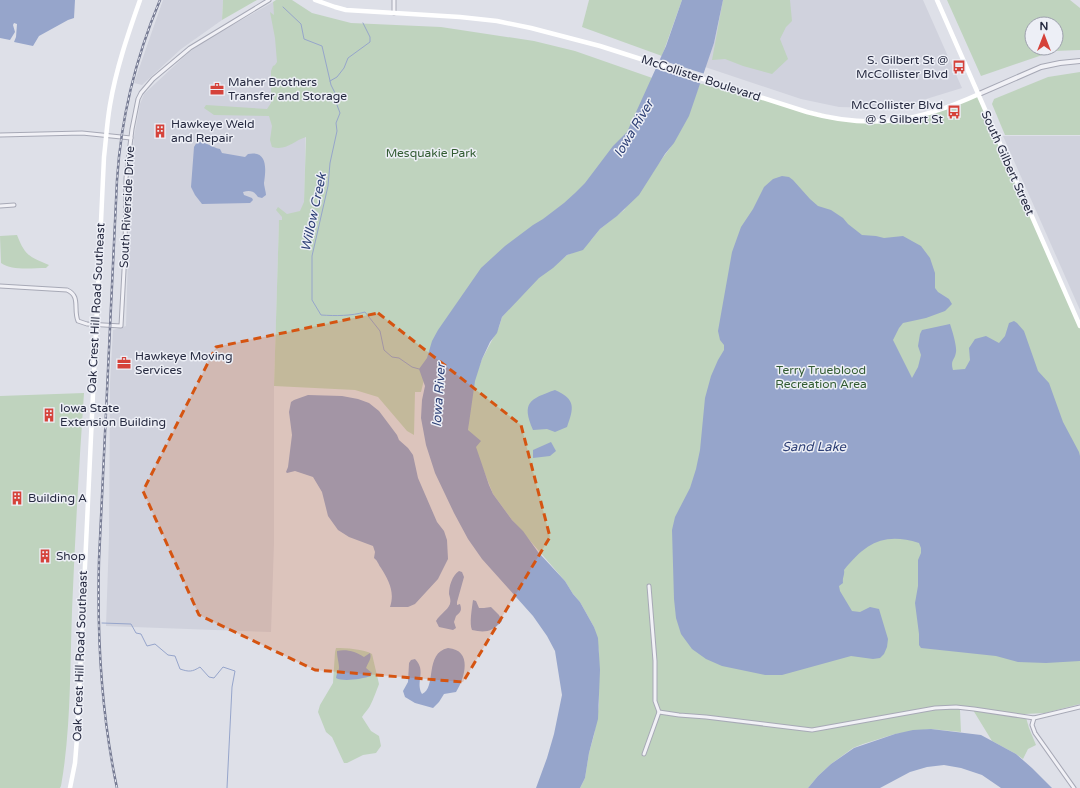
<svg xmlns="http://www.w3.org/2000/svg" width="1080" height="788" font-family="'Varela Round',sans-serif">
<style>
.built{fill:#d0d2dd}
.green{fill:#bfd3be;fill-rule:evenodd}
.water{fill:#96a5cb}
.pier{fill:#dee0e8}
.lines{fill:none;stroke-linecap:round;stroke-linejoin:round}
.stream{stroke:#96a5cb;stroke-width:1}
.minor-casing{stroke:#a7a9b6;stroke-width:5}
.tertiary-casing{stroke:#a7a9b6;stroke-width:6}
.minor{stroke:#f1f1f6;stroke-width:3}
.tertiary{stroke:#f1f1f6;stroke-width:4}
.secondary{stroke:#fff;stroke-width:4.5}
.rail-casing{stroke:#767b93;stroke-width:2.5}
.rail{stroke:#edeff6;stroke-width:1;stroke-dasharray:3;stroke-linecap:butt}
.marked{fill:#d55411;fill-opacity:0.2;stroke:#d55411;stroke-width:3;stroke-dasharray:8 5;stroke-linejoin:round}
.labels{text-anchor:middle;stroke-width:3;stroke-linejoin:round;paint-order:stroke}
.poi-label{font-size:12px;fill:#262a40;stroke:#edeff6;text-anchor:start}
.street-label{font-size:12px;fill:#262a40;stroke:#edeff6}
.park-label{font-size:12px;fill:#335c33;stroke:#edeff6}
.water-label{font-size:13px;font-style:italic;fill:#2e4076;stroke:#edeff6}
</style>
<rect width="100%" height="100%" fill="#dee0e8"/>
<g class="built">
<polygon points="163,0 223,0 222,20 181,49 142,85 134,83"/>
<polygon points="723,0 923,0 962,88 910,104 878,108 839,107 801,99 705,67 714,43"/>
<polygon points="273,2 280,65 274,66 306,106 304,221 279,221 274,386 274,543 271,632 106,626 109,537 110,383 113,330 126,326 130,182 134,137 140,104 144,94 188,53 206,40"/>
<polygon points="1003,136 1080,136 1080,310"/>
</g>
<g class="green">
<polygon points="223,0 257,0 222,20"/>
<path d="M276,0H292L312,13L351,23L441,27L534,41L575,51L658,80L630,133L428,364L421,392H415L414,435L407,431L378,397L355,390L274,386L279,220H282V217L276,210L278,207L287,214L300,211L304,202L306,137C293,141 287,151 272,147L270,140L272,126L269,116L214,115L204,108L206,105L267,109L271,103V71L273,66L275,65L277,62L275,38L270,12L274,15L273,2Z"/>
<polygon points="589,0 682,0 662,56 582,27"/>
<polygon points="723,0 790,0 792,21 786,27 780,39 788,59 772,74 743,66 725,59 712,60"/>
<path d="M947,0H1070L1080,8V50L1054,51L981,76ZM1032,24H1056V48H1032Z"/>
<polygon points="1080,72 1080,135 1005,135 992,104 994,99 1048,77"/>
<polygon points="700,83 715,88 717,83 778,103 853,121 914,118 979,94 1080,326 1080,704 1045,713 1025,714 1029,728 1036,745 1028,749 1023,759 1016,754 992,741 973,710 960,710 961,732 931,729 895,734 863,744 853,748 831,764 818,776 808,788 580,788 585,778 589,753 594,735 599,705 599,652 594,627 580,602 573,594 565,581 512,520 493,494 468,431 470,391 482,359 499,327 502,317 541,273 561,260 567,255 572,253 591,240 600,229 624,210 670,148 694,99"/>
<path d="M17,235C25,256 30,257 49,265L46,268C32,268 12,271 1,263L0,236Z"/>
<path d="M84,393C79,465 75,538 72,611C70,667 71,730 61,786L60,788H0V396Z"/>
<path d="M336,648C346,648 364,649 372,654L379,684C378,687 372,703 370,706C368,710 364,713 362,717L371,731L379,736L381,746L376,753L363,755L347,763H344L332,737L326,732L318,712L320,705L333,683L335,652Z"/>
</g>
<g class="water">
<polygon points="0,0 75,0 74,18 68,20 39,36 33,46 14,42 16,37 17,24 14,23 13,25 15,32 10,40 0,38"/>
<polygon points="682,0 723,0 714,43 689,116 674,143 665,154 639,195 617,216 600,229 583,250 567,255 553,268 539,278 502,317 497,333 490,342 482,359 475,381 468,430 481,441 476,447 489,485 493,494 512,520 523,531 538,552 565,581 573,594 580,602 594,627 598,638 600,670 598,719 589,753 585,778 580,788 536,788 547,758 554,734 562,695 555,651 547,636 533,616 482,559 468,539 454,513 435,473 426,445 421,418 422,400 425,386 419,369 427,358 432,341 438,330 481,268 505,246 533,225 543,219 564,203 575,193 585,183 613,146 627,132 666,46"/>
<path d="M197,142C207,142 211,147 220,149L222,153L245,157L248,154C268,150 266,169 264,183C264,186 266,192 266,195L262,198L258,197C254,191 250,190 243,192L244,195L252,198L253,200L250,203L202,204L195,195L191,187L194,147Z"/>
<path d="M782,176L789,177L793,180L810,199L818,206L831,210L843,218L848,224L862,235L876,236L884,238L903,236L921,246L930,258L935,273V288L938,292L949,299L952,304L945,311L926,318L903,323L899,328L893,340L912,378L918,367L921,355L918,346L920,334L922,330L950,324C952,330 957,346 956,352C955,360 950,360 953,370L965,369L970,360L969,348L975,339L986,336L999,343L1005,336L1009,323L1014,321L1017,323L1024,331L1038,371L1049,383L1063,422L1079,452L1080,456V661L1046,663L1018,662L996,656L921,648L919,645V634L915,603L918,586V560L921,553V548L919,543C884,532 866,543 844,570C845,575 842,578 843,583L839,586L840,591L852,611L860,612L870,607L879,609L888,639L887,647L884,654L880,658L873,659L851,656L782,675H765L722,666L706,659L692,649L681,634L676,618L674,599L672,530L675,517L690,488L696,469L700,450L705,398L711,376L718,360L724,350V345L720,340L718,331L732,252L741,227L753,209L764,187L773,179Z"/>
<path d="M555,390C576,399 574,408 567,427L555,432L547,429L533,430C521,402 530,399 555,390Z"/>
<path d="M308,395L342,396L358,399L369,403L379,411L397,435L399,440L408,448L413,455L418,478L437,522L444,531L447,540L448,559L438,579L415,604L408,607H390C395,592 389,581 381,568C378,564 378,561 374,558L375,552L373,546L349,537L338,530L328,516L322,492L313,477L295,471L287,473L286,472L288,467L292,435L289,412L291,402L294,400Z"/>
<polygon points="551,442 556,451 550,456 533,458 533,450"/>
<path d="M459,571L462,572L464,577L457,602V605L460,604C462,610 461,612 456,616L454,622L456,628L453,630L439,627L436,621C440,614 447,611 450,604C451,600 450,598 449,594C449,586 452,576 459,571Z"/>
<path d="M473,600L476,601L479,608H484L491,607L499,615L502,621C492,632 485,633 472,630C469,624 472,608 473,600Z"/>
<path d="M448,648C473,650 465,678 456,692L444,694L439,702L433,708L415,703L405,697L403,691L408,682L409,663L411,660L415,659C427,671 415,682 422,694C437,688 424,653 448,648Z"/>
<path d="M337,651C347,649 356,652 364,657L370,653C372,659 368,662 366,668L372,673L371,676C362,679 343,682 336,678C336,674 339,671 339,668C339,662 337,658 337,651Z"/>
<polygon points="931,729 981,735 1016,754 1032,768 1052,788 1001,788 982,775 961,768 944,765 927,767 910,772 880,788 808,788 818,776 831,764 854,748 895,734 913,730"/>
</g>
<polygon class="pier" points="658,59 705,74 702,84 654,68"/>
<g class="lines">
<g class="stream">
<path d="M283,7L301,24L304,39L322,46L331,85L337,97V105L340,113L336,123L337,131L330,163L328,186L312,256V300L321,315C336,316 351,316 365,312L380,331L384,350L392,357L399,358L412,367L419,369"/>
<polyline points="330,81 337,77 344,68 348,58 370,42 370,37 363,23"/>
<path d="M102,623L131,624L136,633L141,634L147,646L155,644L168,655L175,656L180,669C189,672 192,672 200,667L209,677L214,678L223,667L235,671L232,687L227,788"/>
</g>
<g class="minor-casing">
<g id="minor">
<polyline points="394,13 394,0"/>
<polyline points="0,135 82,133 131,138"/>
<polyline points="0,206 14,205"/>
<path d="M0,286L67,290C81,296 73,309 78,321L87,324L121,326L125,252L126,178L132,129L138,99L141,93L153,79L190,48L269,0"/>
<polyline points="659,712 679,715 706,717 812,730 935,708 956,707 974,709 1034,718 1080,707"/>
<polyline points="1034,718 1032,725 1035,733 1074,788"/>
<polyline points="644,754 659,712 655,701 655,661 649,586"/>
</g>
</g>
<g class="tertiary-casing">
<polyline id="tertiary" points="979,94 1041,67 1060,63 1080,61"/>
</g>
<use href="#minor" class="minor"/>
<use href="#tertiary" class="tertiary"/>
<g class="secondary">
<path d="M315,0L335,7L346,10L460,17L497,21L531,28L600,46L807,112C872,130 918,122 979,94"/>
<polyline points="937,0 1080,326"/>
<path d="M70,788L75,763L77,738L104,157C106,140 107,122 110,105C116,69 128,34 140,0"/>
</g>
<g class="rail-casing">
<path id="rail" d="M117,788C101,713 97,636 99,560L117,180C121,118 136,57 160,0"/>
</g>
<use href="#rail" class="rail"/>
</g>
<path class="marked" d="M378,313L521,425L550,537L463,682L315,670L199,615L143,491L216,347Z"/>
<defs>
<g id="bus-bare" transform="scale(1.08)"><path d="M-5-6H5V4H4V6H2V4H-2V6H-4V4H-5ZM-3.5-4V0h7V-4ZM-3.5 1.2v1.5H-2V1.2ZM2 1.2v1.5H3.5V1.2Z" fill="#d5423a" stroke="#edeff6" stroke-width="2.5" paint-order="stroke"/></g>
<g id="office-bare" transform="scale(1.08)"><path d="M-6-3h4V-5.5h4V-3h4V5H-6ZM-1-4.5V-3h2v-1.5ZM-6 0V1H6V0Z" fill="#d5423a" stroke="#edeff6" stroke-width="2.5" paint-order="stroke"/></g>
<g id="building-bare" transform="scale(1.08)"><path d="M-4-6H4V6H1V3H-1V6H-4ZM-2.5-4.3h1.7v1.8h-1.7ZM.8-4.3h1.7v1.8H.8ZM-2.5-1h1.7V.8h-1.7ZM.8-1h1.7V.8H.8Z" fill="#d5423a" stroke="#edeff6" stroke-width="2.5" paint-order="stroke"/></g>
</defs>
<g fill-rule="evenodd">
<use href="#bus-bare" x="959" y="67"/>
<use href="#office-bare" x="217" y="89"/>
<use href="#bus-bare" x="954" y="112"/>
<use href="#building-bare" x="160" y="131"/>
<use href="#office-bare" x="124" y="363"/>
<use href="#building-bare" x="49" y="415"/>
<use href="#building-bare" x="17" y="498"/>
<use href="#building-bare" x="45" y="556"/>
</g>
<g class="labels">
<g class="poi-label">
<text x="948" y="64" text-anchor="end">S. Gilbert St @<tspan x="948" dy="14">McCollister Blvd</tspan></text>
<text x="228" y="86">Maher Brothers<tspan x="228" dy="14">Transfer and Storage</tspan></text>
<text x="943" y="109" text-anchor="end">McCollister Blvd<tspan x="943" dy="14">@ S Gilbert St</tspan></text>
<text x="171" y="128">Hawkeye Weld<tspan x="171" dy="14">and Repair</tspan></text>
<text x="135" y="360">Hawkeye Moving<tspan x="135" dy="14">Services</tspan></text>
<text x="60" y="412">Iowa State<tspan x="60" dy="14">Extension Building</tspan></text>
<text x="28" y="502">Building A</text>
<text x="56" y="560">Shop</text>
</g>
<g class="street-label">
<text transform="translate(701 78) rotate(18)" y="4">McCollister Boulevard</text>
<text transform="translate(1008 163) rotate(66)" y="4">South Gilbert Street</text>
<text transform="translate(127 207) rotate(-87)" y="4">South Riverside Drive</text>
<text transform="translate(96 308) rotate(-87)" y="4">Oak Crest Hill Road Southeast</text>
<text transform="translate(80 656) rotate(-88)" y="4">Oak Crest Hill Road Southeast</text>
</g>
<g class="park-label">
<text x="431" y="157">Mesquakie Park</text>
<text x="821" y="374">Terry Trueblood<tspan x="821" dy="14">Recreation Area</tspan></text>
</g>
<g class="water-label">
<text transform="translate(633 128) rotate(-59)" y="5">Iowa River</text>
<text transform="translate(313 212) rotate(-78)" y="5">Willow Creek</text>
<text transform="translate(438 395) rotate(-86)" y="5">Iowa River</text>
<text x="814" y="451">Sand Lake</text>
</g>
</g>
<g transform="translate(1044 36)"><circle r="19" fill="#edeff6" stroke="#9da0ad"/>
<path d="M0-3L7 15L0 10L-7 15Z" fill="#d5423a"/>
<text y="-6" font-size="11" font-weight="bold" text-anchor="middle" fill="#262a40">N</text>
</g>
</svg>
